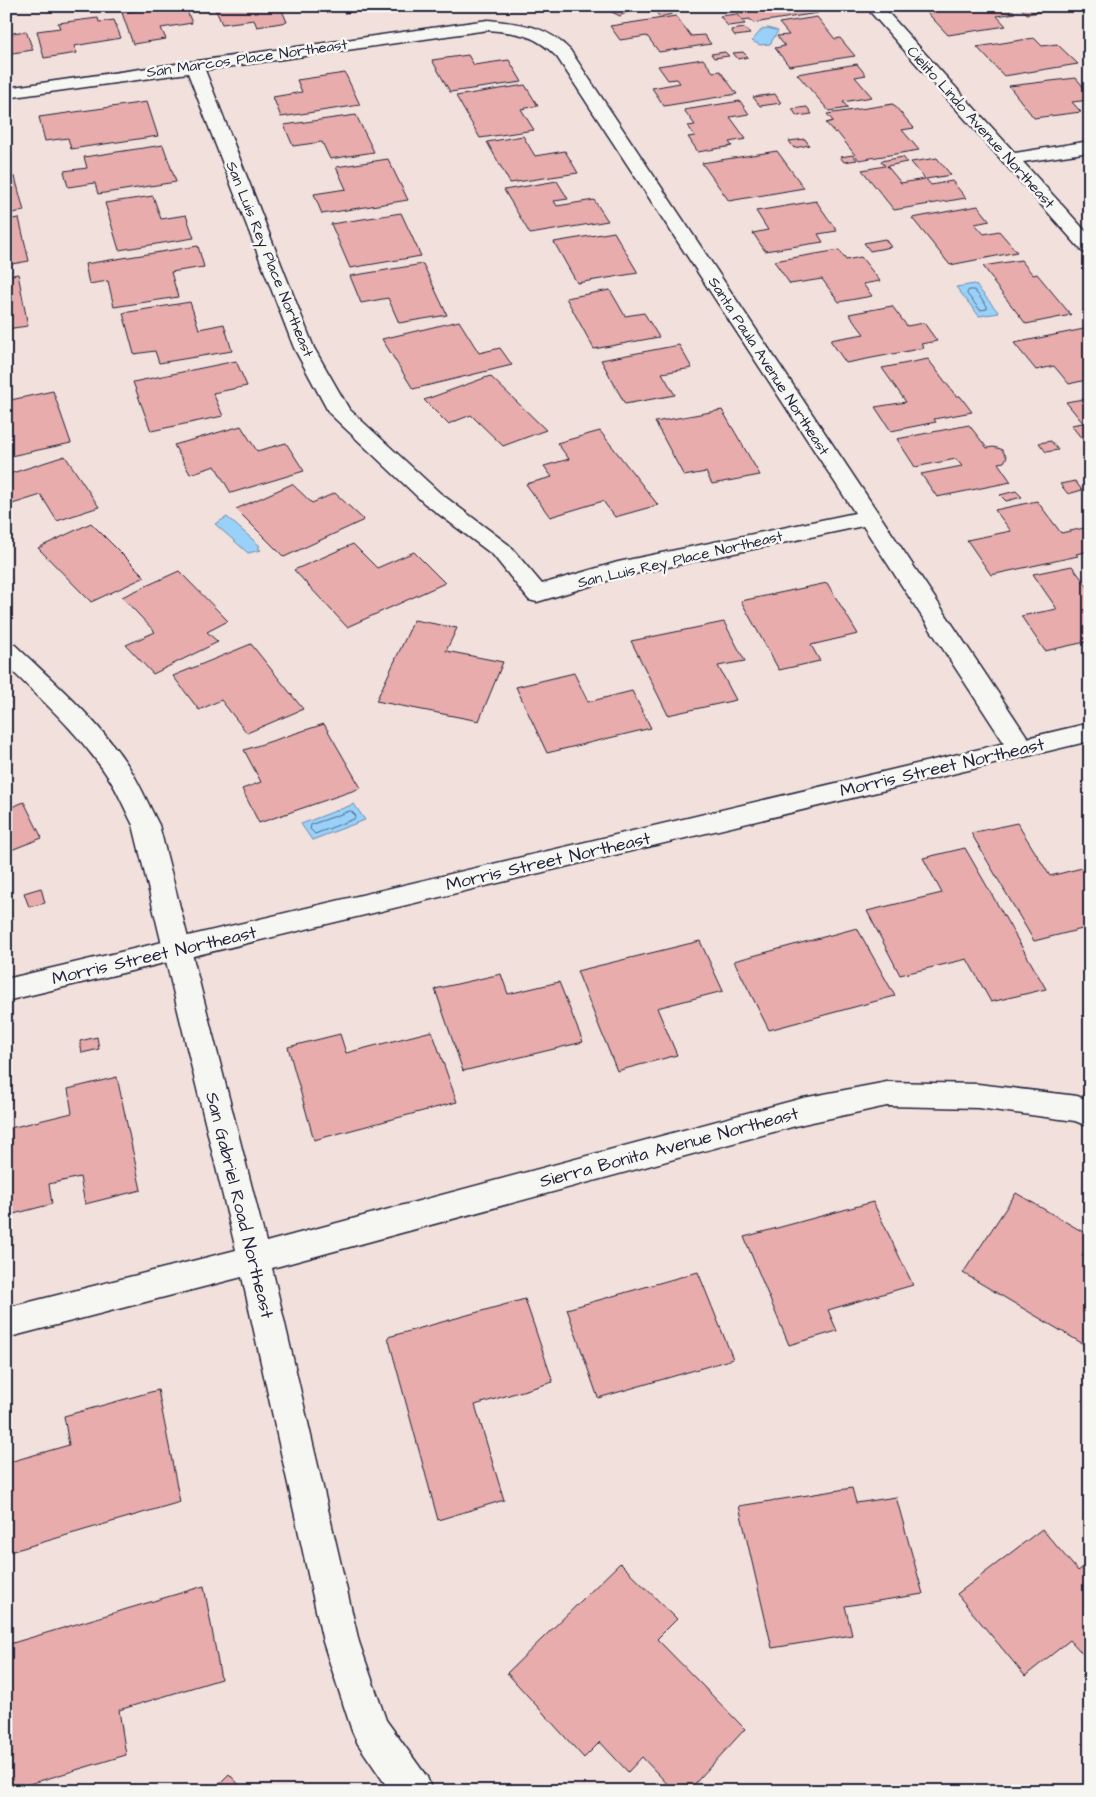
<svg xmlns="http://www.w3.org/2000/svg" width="1096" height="1797" font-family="'Architects Daughter',sans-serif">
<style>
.water{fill:#99d1f8;stroke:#698bac}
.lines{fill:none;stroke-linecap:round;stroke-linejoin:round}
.shore{stroke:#526887;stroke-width:1}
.building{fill:#e7acab;stroke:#22223b}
.minor-casing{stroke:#22223b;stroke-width:3}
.tertiary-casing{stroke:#22223b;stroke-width:3}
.minor{fill:#f6f6f2;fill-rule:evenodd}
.tertiary{fill:#f6f6f2;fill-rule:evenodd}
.labels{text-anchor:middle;stroke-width:5;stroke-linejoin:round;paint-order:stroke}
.far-street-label{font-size:15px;fill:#22223b;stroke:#f6f6f2}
.street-label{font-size:18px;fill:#22223b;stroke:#f6f6f2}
</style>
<rect width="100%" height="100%" fill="#f2e0dd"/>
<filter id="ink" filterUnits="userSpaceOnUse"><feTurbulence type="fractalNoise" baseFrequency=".02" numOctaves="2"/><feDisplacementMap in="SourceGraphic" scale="10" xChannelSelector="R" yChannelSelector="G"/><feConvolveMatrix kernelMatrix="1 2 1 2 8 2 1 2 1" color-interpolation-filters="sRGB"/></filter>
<g filter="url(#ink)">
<g class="water">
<polygon points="768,28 778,31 770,44 760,45 752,41 762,29"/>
<polygon points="975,284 999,313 979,316 956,287"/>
<polygon points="227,517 260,546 258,548 261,550 248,553 215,524"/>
<polygon points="354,804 365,820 312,840 301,824"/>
</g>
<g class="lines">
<g class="shore">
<polygon points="969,290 974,290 987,306 987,309 980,310 967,294"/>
<polygon points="351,811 356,816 354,819 315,834 310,829 311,825"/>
</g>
</g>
<g class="building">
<polygon points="167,6 185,6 192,23 161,28 166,39 133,44 122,13"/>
<polygon points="214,6 280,6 287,22 257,27 254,20 222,24"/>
<polygon points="320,6 367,6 369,10 344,13 341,8 322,11"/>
<polygon points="600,6 639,6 620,16"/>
<polygon points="740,6 812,6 818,13 753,23 750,19 742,20 737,14 744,12"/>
<polygon points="921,6 1008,6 1015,13 997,16 1006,26 948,35"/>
<polygon points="1019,6 1078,6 1027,14"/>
<polygon points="667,9 672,14 660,17 655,11"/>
<polygon points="737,14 745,24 728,26 720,16"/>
<polygon points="676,16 691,36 704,35 711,44 659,52 647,36 620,40 610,26"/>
<polygon points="817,17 835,39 840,38 855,56 789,66 775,48 785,46 777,36 789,35 779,23"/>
<polygon points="98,18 99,22 114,20 121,38 74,46 77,53 44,58 37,31 60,28 58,23"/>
<polygon points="745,28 750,34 735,36 731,30"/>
<polygon points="26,31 33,50 6,54 6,34"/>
<polygon points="1034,38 1042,46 1057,44 1078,64 1004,76 977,47"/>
<polygon points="725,52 729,56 714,58 711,54"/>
<polygon points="743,52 748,57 738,59 733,53"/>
<polygon points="468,55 474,65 509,60 522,82 450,92 432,60"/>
<polygon points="703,59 713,72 720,71 737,94 664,106 652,88 680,83 677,79 668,80 658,66"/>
<polygon points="857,64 866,75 855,77 872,97 843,102 848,108 829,111 797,74"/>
<polygon points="345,73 360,105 281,117 273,97 302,92 297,80"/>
<polygon points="1076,78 1090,95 1090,100 1072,102 1081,112 1034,118 1009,86"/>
<polygon points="525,85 538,106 521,109 534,130 480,138 456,96"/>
<polygon points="775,94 781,103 760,106 753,97"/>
<polygon points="740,101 749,114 730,117 746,139 729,142 732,146 698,152 688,137 695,136 688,126 695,125 684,110"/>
<polygon points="147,102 158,136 71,149 68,138 45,141 39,117"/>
<polygon points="893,104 914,128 902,130 919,150 859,160 837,132 835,133 826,123 833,121 827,114"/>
<polygon points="807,107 812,114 797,116 792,109"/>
<polygon points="356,115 374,152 330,159 322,142 293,146 284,125"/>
<polygon points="523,136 535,156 565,151 578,173 510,183 487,142"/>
<polygon points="805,139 809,145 794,148 789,141"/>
<polygon points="163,145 176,182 98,194 95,183 68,187 64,171 87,168 84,157"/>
<polygon points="777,151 804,188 729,201 702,163"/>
<polygon points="853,155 857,160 844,162 840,157"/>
<polygon points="903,157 907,162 887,166 901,183 925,179 911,162 937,158 951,175 926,179 931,185 952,181 966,198 894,210 862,170 885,166 881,161"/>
<polygon points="388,159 408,200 322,214 314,194 346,189 336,167"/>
<polygon points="15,177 24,211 6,214 6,178"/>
<polygon points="557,181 568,199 554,201 557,206 594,200 608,221 530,234 504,190"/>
<polygon points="153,196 161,219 186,215 194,238 119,250 105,203"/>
<polygon points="816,201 837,231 818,234 823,242 765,251 753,233 768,230 756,211"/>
<polygon points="978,206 990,221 975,224 984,234 999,231 1017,252 950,265 912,218"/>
<polygon points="401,213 421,256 350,268 331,224"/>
<polygon points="19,218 29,261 6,265 6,220"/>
<polygon points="614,232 638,273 577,283 554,242"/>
<polygon points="885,239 891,247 870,251 864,243"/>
<polygon points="198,246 204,267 171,272 178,297 114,307 108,281 89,284 85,264"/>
<polygon points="839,250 846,260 861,257 880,281 863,284 872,296 839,302 822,279 790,284 774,261"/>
<polygon points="1021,260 1033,275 1037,274 1071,315 1026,324 993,282 995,282 983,266"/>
<polygon points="423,264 447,315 399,323 388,298 361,303 350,276"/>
<polygon points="18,274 28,326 6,329 6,276"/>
<polygon points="610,290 625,316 644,313 659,337 594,349 566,298"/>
<polygon points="190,302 199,329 224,324 232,351 159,363 155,351 134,354 123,313"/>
<polygon points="892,306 907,326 924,323 937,341 921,344 924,348 846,363 830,340 864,334 849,314"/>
<polygon points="459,321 479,353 500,348 512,365 413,389 382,339"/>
<polygon points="1089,328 1090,379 1069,384 1054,366 1036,370 1014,343"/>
<polygon points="679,345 692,368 662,373 675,395 625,404 601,360"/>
<polygon points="6,348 12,377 6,378"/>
<polygon points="928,359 956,396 960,396 972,412 934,419 936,422 891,431 875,407 906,402 882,368"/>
<polygon points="236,361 247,386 213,393 223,416 151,431 133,382"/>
<polygon points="490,376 546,430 503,446 471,415 448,424 424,400"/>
<polygon points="53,391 71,443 6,457 6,401"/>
<polygon points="1083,399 1090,399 1090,449 1071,425 1083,423 1066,402"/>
<polygon points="722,410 760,475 712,484 706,472 684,476 655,422"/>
<polygon points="969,425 987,448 993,447 1001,449 1007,457 1004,462 998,463 1011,482 937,497 921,474 962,466 956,459 915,467 897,439"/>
<polygon points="241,426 257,451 286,443 304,471 231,493 215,466 190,474 174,445"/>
<polygon points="600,431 658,505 615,517 603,501 550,517 526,484 552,477 544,466 569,459 557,443"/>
<polygon points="1051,441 1058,450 1046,452 1039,443"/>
<polygon points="65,456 99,507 57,521 41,495 6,506 6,475"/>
<polygon points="1075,481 1082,490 1068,494 1060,484"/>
<polygon points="292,484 312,503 335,493 364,520 284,557 236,509"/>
<polygon points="1016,491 1022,497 1006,501 1000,495"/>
<polygon points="1037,501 1061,533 1089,527 1090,551 1076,554 1078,556 991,575 967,540 1011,531 995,510"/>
<polygon points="91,523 145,577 91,602 38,548"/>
<polygon points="353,544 377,568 414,552 445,583 347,627 294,570"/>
<polygon points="1072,566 1090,590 1090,641 1045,651 1021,616 1057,609 1033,574"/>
<polygon points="179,571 228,621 207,632 218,642 153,674 126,645 155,632 122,597"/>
<polygon points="827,583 858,634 811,645 820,661 779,670 741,601"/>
<polygon points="414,620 457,628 446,651 503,662 479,721 376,701"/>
<polygon points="724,622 745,661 718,666 736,700 668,715 631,641"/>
<polygon points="251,644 303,709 247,733 221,700 199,710 173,676"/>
<polygon points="574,673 588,702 632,691 651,728 547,753 516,687"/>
<polygon points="324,724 361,788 259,823 242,789 261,782 244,750"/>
<polygon points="24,802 42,838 6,852 6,803 9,808"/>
<polygon points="1017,823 1050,876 1090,866 1090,927 1034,941 971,833"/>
<polygon points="965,848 1046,989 991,1002 967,959 900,975 867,911 942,893 923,858"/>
<polygon points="41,888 45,903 29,907 24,893"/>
<polygon points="857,928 895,996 769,1030 734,961"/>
<polygon points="700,941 723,991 657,1008 677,1055 617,1071 577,971"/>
<polygon points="501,974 508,994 559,982 583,1042 463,1071 435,989"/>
<polygon points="432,1031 457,1102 314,1140 288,1047 340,1034 346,1053"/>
<polygon points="97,1037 99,1049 82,1053 80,1041"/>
<polygon points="117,1077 141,1190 85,1204 80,1177 49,1184 52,1204 6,1216 6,1129 72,1113 68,1089"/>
<polygon points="1016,1193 1090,1236 1090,1243 1082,1256 1090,1261 1090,1348 963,1273"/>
<polygon points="873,1202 913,1285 828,1310 837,1331 789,1345 744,1237"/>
<polygon points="698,1272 733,1359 598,1398 567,1309"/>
<polygon points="525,1299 553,1382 475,1405 504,1500 438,1520 388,1337"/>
<polygon points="158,1390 180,1502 6,1553 6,1463 69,1445 64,1416"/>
<polygon points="852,1488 856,1503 896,1497 923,1594 845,1606 852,1635 772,1648 739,1506"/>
<polygon points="1042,1529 1078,1571 1090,1562 1090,1662 1070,1640 1025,1676 957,1594"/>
<polygon points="620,1563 677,1619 657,1639 745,1729 688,1791 674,1791 642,1757 628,1772 600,1742 584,1758 507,1673"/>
<polygon points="204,1586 221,1679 119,1710 126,1755 6,1791 6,1645"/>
<polygon points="229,1774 245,1791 212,1791"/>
</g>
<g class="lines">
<g class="minor-casing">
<g id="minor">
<polygon points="865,6 882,6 1015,153 1090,141 1090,152 1023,162 1090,236 1090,254 1083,252"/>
<path d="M488,20C522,24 545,25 570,50L1030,741L1034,748L1030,755L1021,757L1012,755L863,526L620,577L537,602L529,600L493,555L424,503L329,413L294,348L188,73L6,98V88ZM488,30C518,33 535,34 557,57L855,513L618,562L542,584L509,545L440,493L349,409L314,348L205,70Z"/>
<path d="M6,643L15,645C55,683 99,721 129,767C141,786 149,806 159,825L266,1242L803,1098L887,1082L978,1084L1077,1096L1090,1101V1127L1075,1121L978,1108L887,1106L803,1124L272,1268L359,1642L386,1720L427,1777L432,1791H390L358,1744L352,1731L323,1642L242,1277L6,1338V1308L236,1250L133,825C125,810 119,794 110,780C82,736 43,701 6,665Z"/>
</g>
</g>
<g class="tertiary-casing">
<polygon id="tertiary" points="1090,723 1090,741 6,1001 6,979"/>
</g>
<use href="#minor" class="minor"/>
<use href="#tertiary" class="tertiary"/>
</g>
</g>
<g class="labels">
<g class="far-street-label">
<text transform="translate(247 58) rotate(-8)" y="5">San Marcos Place Northeast</text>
<text transform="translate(981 127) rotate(48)" y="5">Cielito Lindo Avenue Northeast</text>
<text transform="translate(270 259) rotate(68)" y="5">San Luis Rey Place Northeast</text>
<text transform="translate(769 366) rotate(57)" y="5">Santa Paula Avenue Northeast</text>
<text transform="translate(680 559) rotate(-13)" y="5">San Luis Rey Place Northeast</text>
</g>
<g class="street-label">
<text transform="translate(942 767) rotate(-13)" y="6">Morris Street Northeast</text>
<text transform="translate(548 861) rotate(-13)" y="6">Morris Street Northeast</text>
<text transform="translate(154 955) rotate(-13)" y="6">Morris Street Northeast</text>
<text transform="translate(669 1147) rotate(-15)" y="6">Sierra Bonita Avenue Northeast</text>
<text transform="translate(240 1205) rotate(76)" y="6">San Gabriel Road Northeast</text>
</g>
</g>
<rect width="1096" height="1797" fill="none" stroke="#f6f6f2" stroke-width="25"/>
<rect x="12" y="12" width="1071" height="1772" fill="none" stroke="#22223b" stroke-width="2" filter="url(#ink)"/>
</svg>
